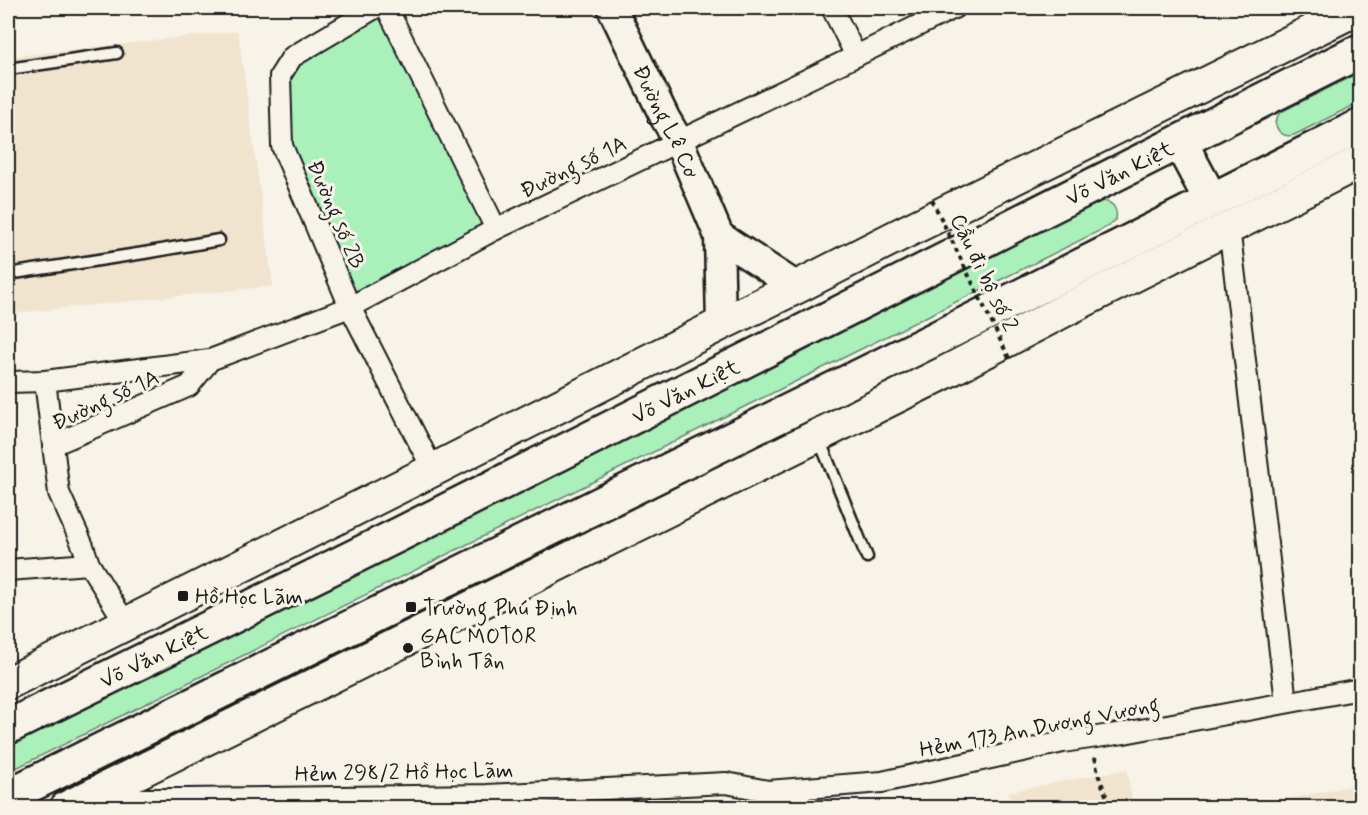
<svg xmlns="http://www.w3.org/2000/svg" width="1368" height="815" font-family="Mynerve,sans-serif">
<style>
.built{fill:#f0e4ce}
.green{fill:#aaf0bb;stroke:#63866c;stroke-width:1.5}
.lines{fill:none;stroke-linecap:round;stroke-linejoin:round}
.lane-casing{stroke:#1c1c1c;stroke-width:15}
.street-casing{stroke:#1c1c1c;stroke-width:24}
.secondary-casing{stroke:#1c1c1c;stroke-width:33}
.primary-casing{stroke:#1c1c1c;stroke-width:36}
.highway-casing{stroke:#1c1c1c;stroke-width:38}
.path{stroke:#1c1c1c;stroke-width:4;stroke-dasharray:4.5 4.5;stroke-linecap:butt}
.lane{stroke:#f7f3e8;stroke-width:10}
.street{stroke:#f7f3e8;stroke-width:20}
.secondary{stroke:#f7f3e8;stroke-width:28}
.primary{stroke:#f7f3e8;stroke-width:32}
.highway{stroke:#f7f3e8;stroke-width:33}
.path-bridge{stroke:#1c1c1c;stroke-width:4;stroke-dasharray:4.5 4.5;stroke-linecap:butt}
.poi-dot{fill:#1c1c1c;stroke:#f7f3e8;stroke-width:2}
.labels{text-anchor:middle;stroke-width:6;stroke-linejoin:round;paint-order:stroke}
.street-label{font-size:22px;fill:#1c1c1c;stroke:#f7f3e8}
.poi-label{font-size:22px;fill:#1c1c1c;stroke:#f7f3e8;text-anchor:start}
</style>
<rect width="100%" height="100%" fill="#f7f3e8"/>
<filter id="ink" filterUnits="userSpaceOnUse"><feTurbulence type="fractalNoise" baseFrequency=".0167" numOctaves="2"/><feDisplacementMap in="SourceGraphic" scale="12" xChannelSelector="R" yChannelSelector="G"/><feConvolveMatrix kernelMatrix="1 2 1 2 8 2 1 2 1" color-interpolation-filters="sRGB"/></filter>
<g filter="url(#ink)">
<g class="built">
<polygon points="238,31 273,286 8,314 8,57"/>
<polygon points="1127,769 1133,807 1015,807 1008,792"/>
<polygon points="1360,784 1360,807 1249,807"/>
</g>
<g class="green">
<polygon points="380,17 485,224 353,295 288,142 288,78 296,63"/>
<path d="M1360,72V102L1294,135C1284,138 1277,132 1275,122L1279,114L1283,111Z"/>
<path d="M1102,201C1113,202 1118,209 1116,219L1109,226L8,772V741L1097,202Z"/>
</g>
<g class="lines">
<g class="lane-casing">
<g id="lane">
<polyline points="8,69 117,53"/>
<polyline points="8,274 144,253 219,240"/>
<polyline points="819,439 867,557"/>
</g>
</g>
<g class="street-casing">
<g id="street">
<polyline points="375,8 292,57 280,76 282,146 350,307 433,470"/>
<polyline points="387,8 496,229"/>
<polyline points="832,8 856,56"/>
<polyline points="1311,8 1321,26"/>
<polyline points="1229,227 1286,702"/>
<polyline points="45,381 53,445"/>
<polyline points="8,382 45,381 210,360"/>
<polyline points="8,570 89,564"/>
<polyline points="126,624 89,564 83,546 59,493 53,445 189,386 210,360 350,307 496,229 856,56 954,8"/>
<polyline points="93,799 186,799 487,795 726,783 768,791 882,782 1063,742 1124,733 1360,689"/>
</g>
</g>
<g class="secondary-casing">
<g id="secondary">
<path id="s1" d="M612,8L665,118L679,142L719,236L721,324"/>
<polyline points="719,236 797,287"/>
</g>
</g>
<g class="primary-casing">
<g id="primary">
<polyline points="8,683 433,470 721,324 797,287 897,236 1359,8"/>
<polyline points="66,808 940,375 1069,308 1360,162"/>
</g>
</g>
<g class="highway-casing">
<g id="highway">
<polyline points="1180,142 1211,200"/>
<path id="s2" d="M8,727L402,533L1360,51"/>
<polyline points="8,796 931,341 1360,126"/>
</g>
</g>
<polyline class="path" points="1095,757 1098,774 1111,808"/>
<use href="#lane" class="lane"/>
<use href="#street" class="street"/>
<use href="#secondary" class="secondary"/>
<use href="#primary" class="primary"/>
<use href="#highway" class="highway"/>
<polyline class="path-bridge" points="932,200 1009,358"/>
</g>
</g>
<g class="poi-dot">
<rect x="177" y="590" width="12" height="12" rx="3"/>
<rect x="405" y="601" width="12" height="12" rx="3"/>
<circle cx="408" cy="648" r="6"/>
</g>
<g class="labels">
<g class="street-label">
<text dy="8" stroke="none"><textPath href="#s1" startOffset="126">Đường Lê Cơ</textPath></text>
<text transform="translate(573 166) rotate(-26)" y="8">Đường số 1A</text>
<text dy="8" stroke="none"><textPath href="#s2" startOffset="1242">Võ Văn Kiệt</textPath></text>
<text transform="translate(337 214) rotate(67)" y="8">Đường số 2B</text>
<text transform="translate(985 272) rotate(64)" y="8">Cầu đi bộ số 2</text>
<text dy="8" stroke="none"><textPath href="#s2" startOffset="756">Võ Văn Kiệt</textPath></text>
<text transform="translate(105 399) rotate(-25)" y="8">Đường số 1A</text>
<text dy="8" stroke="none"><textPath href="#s2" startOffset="162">Võ Văn Kiệt</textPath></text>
<text transform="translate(1039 726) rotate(-11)" y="8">Hẻm 173 An Dương Vương</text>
<text transform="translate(404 771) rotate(-1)" y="8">Hẻm 298/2 Hồ Học Lãm</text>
</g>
<g class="poi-label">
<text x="195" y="604">Hồ Học Lãm</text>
<text x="423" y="615">Trường Phú Định</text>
<text x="420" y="643">GAC MOTOR<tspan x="420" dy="25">Bình Tân</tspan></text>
</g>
</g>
<rect width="1368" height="815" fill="none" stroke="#f7f3e8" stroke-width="30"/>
<rect x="15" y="15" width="1338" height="785" fill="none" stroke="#1c1c1c" stroke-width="2" filter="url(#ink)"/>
</svg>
